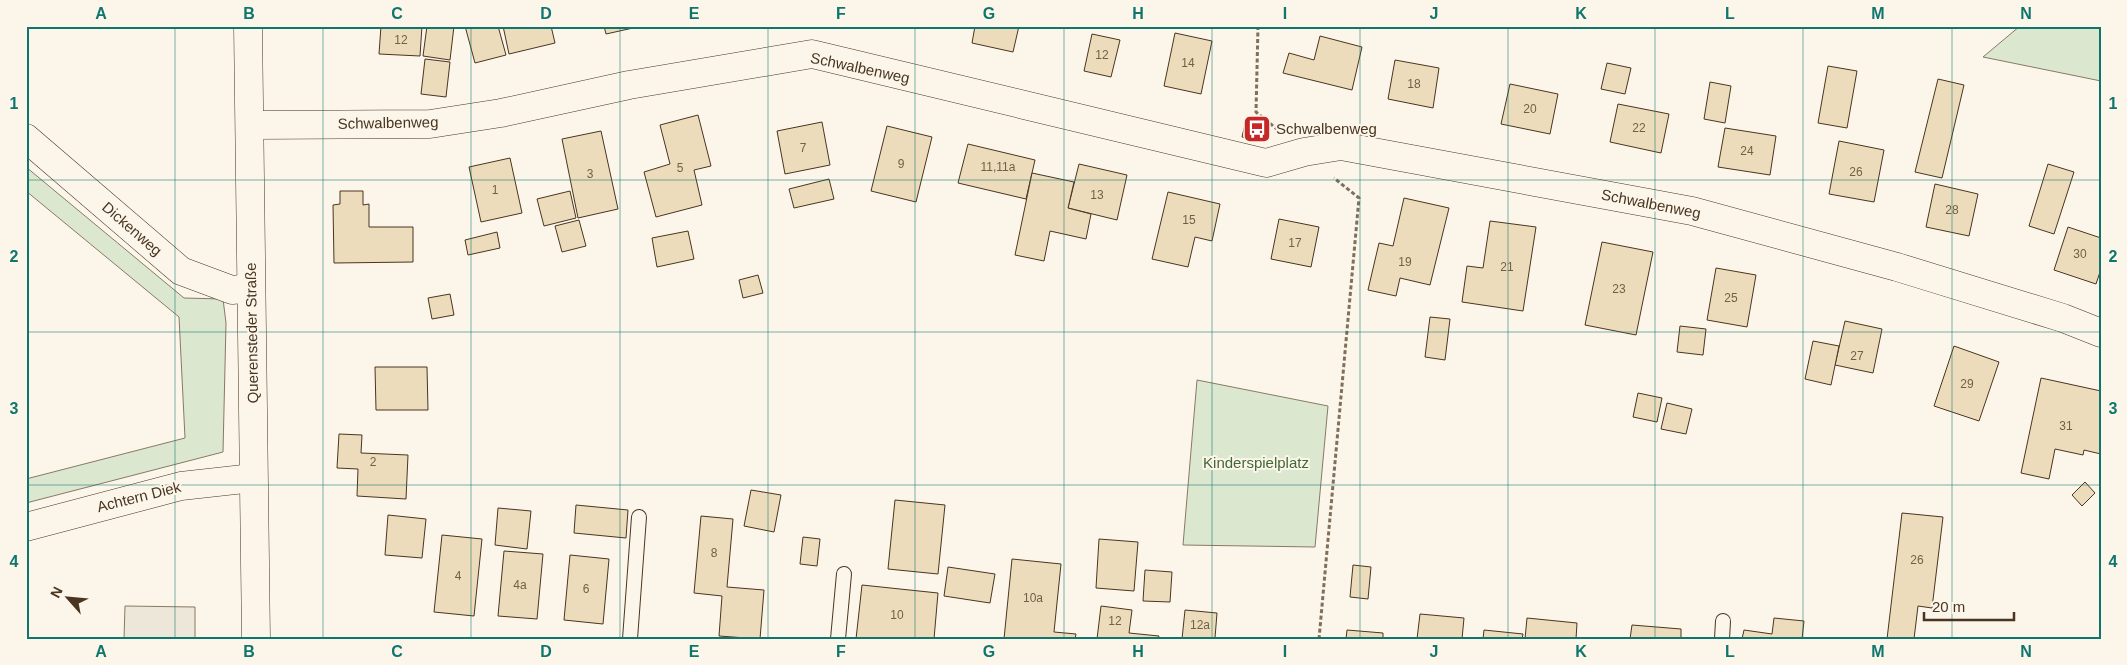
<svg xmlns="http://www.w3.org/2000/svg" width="2127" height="665" font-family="Helvetica,sans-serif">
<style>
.green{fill:#dce7d0;stroke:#887966}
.parking{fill:#ede7d9;stroke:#887966}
.building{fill:#ecdcbc;stroke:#4a3520}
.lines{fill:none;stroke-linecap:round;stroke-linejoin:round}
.service-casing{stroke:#4a3520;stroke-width:16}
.minor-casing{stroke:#4a3520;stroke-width:29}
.tertiary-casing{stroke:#4a3520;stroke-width:29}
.path{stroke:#7f6f5c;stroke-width:3;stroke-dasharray:4 2.5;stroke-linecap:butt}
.service{stroke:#fbf6e9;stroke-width:14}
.minor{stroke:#fbf6e9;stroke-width:28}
.tertiary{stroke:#fbf6e9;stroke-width:28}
.grid{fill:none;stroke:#0f766e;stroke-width:1;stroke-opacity:0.55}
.labels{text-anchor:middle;stroke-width:4;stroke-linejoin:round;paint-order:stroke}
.number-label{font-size:12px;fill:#725f47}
.street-label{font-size:15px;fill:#4a3520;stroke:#fbf6e9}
.poi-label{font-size:15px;fill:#4a3520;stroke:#fbf6e9;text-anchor:start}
.park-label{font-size:15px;fill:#436837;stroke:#fbf6e9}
.neatline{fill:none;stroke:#0f766e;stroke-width:2}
.grid-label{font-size:16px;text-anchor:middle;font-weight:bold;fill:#0f766e}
</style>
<rect width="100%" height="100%" fill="#fbf6e9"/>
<g class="green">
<polygon points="2020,26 2101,26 2101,81 1983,57"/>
<polygon points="26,167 184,298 223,299 226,323 223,452 26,503 26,479 185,438 179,317 26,191"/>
<polygon points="1197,380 1328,406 1315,547 1183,545"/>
</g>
<polygon class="parking" points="125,606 195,607 195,639 124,639"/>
<g class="building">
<polygon points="381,26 422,26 420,56 379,54"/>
<polygon points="427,26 454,26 450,60 423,56"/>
<polygon points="465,26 498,26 506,55 475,63"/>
<polygon points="503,26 551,26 555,43 509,54"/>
<polygon points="604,26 642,26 606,34"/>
<polygon points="975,26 1019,26 1013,52 972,43"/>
<polygon points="1175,33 1212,41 1201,94 1164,86"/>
<polygon points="1092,34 1120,40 1111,77 1084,71"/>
<polygon points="1320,36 1362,47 1352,90 1283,73 1289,53 1314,60"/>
<polygon points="425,59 450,62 446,97 421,94"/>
<polygon points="1395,60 1439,68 1433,108 1388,99"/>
<polygon points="1607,63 1631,68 1625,94 1601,89"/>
<polygon points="1828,66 1857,71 1847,128 1818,123"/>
<polygon points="1938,79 1964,85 1942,178 1915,172"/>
<polygon points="1710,82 1731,86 1725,123 1704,119"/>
<polygon points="1510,84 1558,94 1550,134 1501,124"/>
<polygon points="1618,104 1669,114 1661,153 1610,142"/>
<polygon points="698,115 711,166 694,170 702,205 656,217 644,172 670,164 660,125"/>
<polygon points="1246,120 1259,123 1255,140 1242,137"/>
<polygon points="822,122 830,165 785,174 777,131"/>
<polygon points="887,126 932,137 916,202 871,191"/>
<polygon points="1725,128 1776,136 1770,175 1718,167"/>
<polygon points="601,131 618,209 578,218 562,139"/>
<polygon points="1839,141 1884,150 1874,202 1829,194"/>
<polygon points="968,144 1035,160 1026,199 958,183"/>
<polygon points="510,158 522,213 481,222 469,167"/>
<polygon points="1079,164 1127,175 1117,220 1068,208"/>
<polygon points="2048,164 2074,172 2054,234 2029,226"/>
<polygon points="1032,173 1074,182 1068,208 1091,214 1086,239 1050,231 1044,261 1015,255"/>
<polygon points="829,179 834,199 794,208 789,189"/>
<polygon points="1935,184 1978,194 1969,236 1926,227"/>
<polygon points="340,191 363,191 363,205 369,204 369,227 413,227 413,262 334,263 333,205 340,204"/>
<polygon points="570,191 576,218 544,226 537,199"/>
<polygon points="1168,192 1220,204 1212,241 1195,237 1188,267 1152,259"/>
<polygon points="1404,198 1449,208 1430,285 1400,278 1396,296 1368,290 1379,243 1393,246"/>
<polygon points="1279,219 1319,227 1311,267 1271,259"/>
<polygon points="579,220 586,246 562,252 555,226"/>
<polygon points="1490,221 1536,227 1523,311 1462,302 1467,266 1483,268"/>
<polygon points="2068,227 2101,238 2101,269 2096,284 2054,270"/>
<polygon points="688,231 694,259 657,267 652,238"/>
<polygon points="497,232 500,248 468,255 465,240"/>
<polygon points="1602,242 1653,252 1636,335 1585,325"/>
<polygon points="1716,268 1756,275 1747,327 1707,320"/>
<polygon points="758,275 763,293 743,298 739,280"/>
<polygon points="450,294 454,315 432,319 428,298"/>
<polygon points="1430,317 1450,319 1445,360 1425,357"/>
<polygon points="1845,321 1882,329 1873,373 1835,365"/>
<polygon points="1680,326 1706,329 1703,355 1677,352"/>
<polygon points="1813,341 1839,346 1831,385 1805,379"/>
<polygon points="1954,346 1999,362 1979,421 1934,406"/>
<polygon points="375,367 427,367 428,410 376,410"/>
<polygon points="2041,378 2101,391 2101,454 2084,450 2083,455 2055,449 2049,479 2021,473"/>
<polygon points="1638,393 1662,398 1657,422 1633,417"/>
<polygon points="1667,403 1692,409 1686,434 1661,429"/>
<polygon points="339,434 362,435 361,453 408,455 406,499 357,496 358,469 337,468"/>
<polygon points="2085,482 2095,493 2082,506 2072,495"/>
<polygon points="751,490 781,495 774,532 744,526"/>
<polygon points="895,500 945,505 938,574 888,569"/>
<polygon points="576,505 628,510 626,538 574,533"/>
<polygon points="498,508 531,511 527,549 495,545"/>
<polygon points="1902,513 1943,517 1932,608 1918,606 1914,639 1887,639"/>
<polygon points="388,515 426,519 422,558 385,555"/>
<polygon points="701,516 733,519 727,587 764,590 760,639 719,636 722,596 694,593"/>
<polygon points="442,535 482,539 474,616 434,612"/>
<polygon points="803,537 820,539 817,566 800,564"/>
<polygon points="1099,539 1138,542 1134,591 1096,588"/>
<polygon points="504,551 543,554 537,619 498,616"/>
<polygon points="570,555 609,559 603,624 564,620"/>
<polygon points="1012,559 1061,564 1054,632 1076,634 1075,639 1004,639"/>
<polygon points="1353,565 1371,567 1368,599 1350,597"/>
<polygon points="948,567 995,574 990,603 944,596"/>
<polygon points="1145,570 1172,572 1170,602 1143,601"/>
<polygon points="862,585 938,593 934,639 856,639"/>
<polygon points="1101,606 1132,610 1129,633 1159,636 1158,639 1097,639"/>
<polygon points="1185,610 1217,613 1215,638 1225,639 1182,639"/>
<polygon points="1420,614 1464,618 1462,639 1417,639"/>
<polygon points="1527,618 1577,623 1576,639 1525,639"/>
<polygon points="1774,618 1804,621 1802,639 1742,639 1744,630 1772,634"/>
<polygon points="1632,625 1681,629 1681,639 1630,639"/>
<polygon points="1347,630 1383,633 1383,639 1346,639"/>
<polygon points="1484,630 1523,634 1522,639 1483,639"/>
</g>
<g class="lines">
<g class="service-casing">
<g id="service">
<polyline points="630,639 639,517"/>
<polyline points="838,639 844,574"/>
<polyline points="1722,639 1723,621"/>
</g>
</g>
<g class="minor-casing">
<g id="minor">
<polyline points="250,125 430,124 501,113 629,85 812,54 1266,163 1304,152 1341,146 1692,211 1897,267 2063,318 2101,333"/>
<polyline points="26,138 181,271 232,290 251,288"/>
<polyline points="26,527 181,486 253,478"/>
</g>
</g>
<g class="tertiary-casing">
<polyline id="tertiary" points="248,26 256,639"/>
</g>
<g class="path">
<polyline points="1258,26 1256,112 1278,130"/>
<polyline points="1319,639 1359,198 1334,178"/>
</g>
<use href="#service" class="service"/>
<use href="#minor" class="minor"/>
<use href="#tertiary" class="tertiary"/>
</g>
<path class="grid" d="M175,26V639M323,26V639M471,26V639M620,26V639M768,26V639M915,26V639M1064,26V639M1212,26V639M1360,26V639M1508,26V639M1655,26V639M1803,26V639M1952,26V639M26,180H2101M26,332H2101M26,485H2101"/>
<defs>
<g id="bus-square" transform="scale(1.4375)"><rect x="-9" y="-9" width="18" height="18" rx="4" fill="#c62828" stroke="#fbf6e9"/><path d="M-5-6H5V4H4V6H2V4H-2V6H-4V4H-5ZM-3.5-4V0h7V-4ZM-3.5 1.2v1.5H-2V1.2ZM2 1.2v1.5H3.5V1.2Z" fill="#fff"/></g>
</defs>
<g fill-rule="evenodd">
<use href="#bus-square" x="1257" y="129"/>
</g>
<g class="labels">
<g class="number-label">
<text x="401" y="44">12</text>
<text x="1102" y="59">12</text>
<text x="1188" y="67">14</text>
<text x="1414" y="88">18</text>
<text x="1530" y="113">20</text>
<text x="1639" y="132">22</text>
<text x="803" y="152">7</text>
<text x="1747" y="155">24</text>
<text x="901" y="168">9</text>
<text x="998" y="171">11,11a</text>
<text x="680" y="172">5</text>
<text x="1856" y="176">26</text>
<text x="590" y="178">3</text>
<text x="495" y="194">1</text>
<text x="1097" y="199">13</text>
<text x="1952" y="214">28</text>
<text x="1189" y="224">15</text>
<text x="1295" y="247">17</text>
<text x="2080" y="258">30</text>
<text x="1405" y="266">19</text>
<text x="1507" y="271">21</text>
<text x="1619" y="293">23</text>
<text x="1731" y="302">25</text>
<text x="1857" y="360">27</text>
<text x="1967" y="388">29</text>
<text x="2066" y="430">31</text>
<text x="373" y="466">2</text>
<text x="714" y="557">8</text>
<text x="1917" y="564">26</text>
<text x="458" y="580">4</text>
<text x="520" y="589">4a</text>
<text x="586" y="593">6</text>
<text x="1033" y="602">10a</text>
<text x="897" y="619">10</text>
<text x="1115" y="625">12</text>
<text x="1200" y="629">12a</text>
</g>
<g class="street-label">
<text transform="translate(860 68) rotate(12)" y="5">Schwalbenweg</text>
<text transform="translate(388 123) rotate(-1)" y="5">Schwalbenweg</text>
<text transform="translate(1651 204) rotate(11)" y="5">Schwalbenweg</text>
<text transform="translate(132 229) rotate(41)" y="5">Dickenweg</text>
<text transform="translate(252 333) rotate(-91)" y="5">Querensteder Straße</text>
<text transform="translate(139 497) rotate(-14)" y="5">Achtern Diek</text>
</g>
<g class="poi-label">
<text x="1276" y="134">Schwalbenweg</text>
</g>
<g class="park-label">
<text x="1256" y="468">Kinderspielplatz</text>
</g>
</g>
<rect width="2127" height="665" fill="none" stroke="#fbf6e9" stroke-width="55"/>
<g transform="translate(68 598) rotate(297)" stroke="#fbf6e9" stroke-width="4" paint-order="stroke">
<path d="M0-4L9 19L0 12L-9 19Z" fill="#4a3520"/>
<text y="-8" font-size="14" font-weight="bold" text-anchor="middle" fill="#4a3520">N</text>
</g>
<path d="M1924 612v8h90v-8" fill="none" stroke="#4a3520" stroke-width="2.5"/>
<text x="1932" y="612" font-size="15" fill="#4a3520" stroke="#fbf6e9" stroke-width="4" paint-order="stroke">20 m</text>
<rect x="28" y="28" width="2072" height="610" class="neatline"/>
<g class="grid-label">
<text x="101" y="19">A</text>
<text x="249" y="19">B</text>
<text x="397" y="19">C</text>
<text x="546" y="19">D</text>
<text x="694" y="19">E</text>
<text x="841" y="19">F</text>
<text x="989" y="19">G</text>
<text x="1138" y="19">H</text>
<text x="1285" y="19">I</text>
<text x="1434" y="19">J</text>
<text x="1581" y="19">K</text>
<text x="1730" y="19">L</text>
<text x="1878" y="19">M</text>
<text x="2026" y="19">N</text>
<text x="14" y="109">1</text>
<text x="2113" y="109">1</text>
<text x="14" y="262">2</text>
<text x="2113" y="262">2</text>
<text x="14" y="414">3</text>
<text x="2113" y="414">3</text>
<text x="14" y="567">4</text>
<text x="2113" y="567">4</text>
<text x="101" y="657">A</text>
<text x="249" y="657">B</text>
<text x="397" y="657">C</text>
<text x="546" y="657">D</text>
<text x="694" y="657">E</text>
<text x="841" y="657">F</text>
<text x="989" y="657">G</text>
<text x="1138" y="657">H</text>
<text x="1285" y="657">I</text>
<text x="1434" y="657">J</text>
<text x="1581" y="657">K</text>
<text x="1730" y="657">L</text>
<text x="1878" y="657">M</text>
<text x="2026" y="657">N</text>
</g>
</svg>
